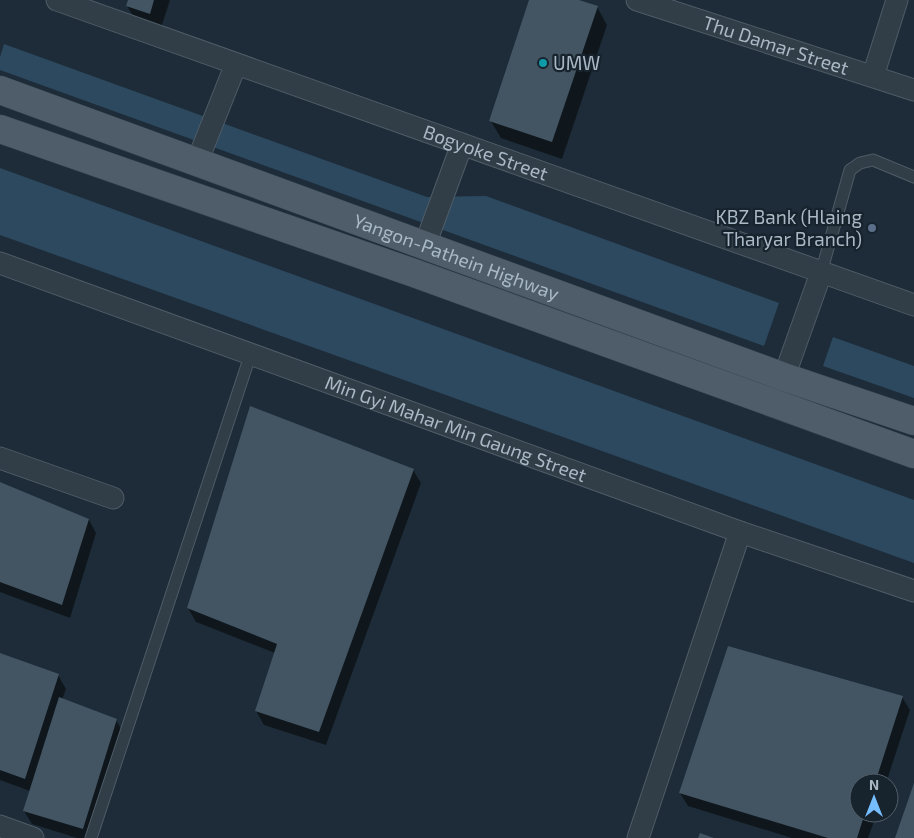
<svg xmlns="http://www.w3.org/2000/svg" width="914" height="838" font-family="'Exo 2',sans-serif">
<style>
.water{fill:#2d495f}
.shadow{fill:#0007}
.building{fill:#435463}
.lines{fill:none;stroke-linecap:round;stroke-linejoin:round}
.lane-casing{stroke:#4e5c67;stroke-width:13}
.street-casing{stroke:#4e5c67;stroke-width:23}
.primary-casing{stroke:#3a4752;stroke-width:29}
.lane{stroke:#313e48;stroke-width:11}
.street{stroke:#313e48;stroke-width:21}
.primary{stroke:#4e5d69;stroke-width:28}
.culture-dot{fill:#0f9aa8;stroke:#17232d;stroke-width:2}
.service-dot{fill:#5c6f8a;stroke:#17232d;stroke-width:2}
.labels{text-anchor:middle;stroke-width:4.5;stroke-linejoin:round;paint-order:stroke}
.street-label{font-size:19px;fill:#aab9c6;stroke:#17232d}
.poi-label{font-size:19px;fill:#aab9c6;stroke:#17232d;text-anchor:start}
</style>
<rect width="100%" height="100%" fill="#1d2c38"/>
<g class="water">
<polygon points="4,44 427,197 486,196 779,303 764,346 0,70 0,57"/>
<polygon points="0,168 914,500 914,563 0,235"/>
<polygon points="833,337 914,366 914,398 823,366"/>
</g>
<g class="shadow">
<polygon points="129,0 170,0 160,31 138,24 127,6"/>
<polygon points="531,0 575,0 597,7 607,25 562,159 501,138 490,120"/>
<polygon points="413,470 421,483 326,745 264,725 256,711 275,653 196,622 188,608"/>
<polygon points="0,484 89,520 96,533 70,618 0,592"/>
<polygon points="0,654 58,675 66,689 62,700 116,720 124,734 92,838 77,838 32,824 24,811 30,791 0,780"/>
<polygon points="902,697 910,710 886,783 859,783 859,813 877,813 868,838 792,838 688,806 680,793"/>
</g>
<g class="building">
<polygon points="128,0 154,0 150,14 126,6"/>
<polygon points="529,0 579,0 598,6 552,142 489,121"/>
<polygon points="250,406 414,469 319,732 255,711 277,644 187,608"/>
<polygon points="0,482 89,519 62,605 0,582"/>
<polygon points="728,646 903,696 875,783 859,783 859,813 865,813 857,838 828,838 679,793"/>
<polygon points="0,653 59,674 25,779 0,770"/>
<polygon points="59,697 117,719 83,829 23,811"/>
<polygon points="914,783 914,838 895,838"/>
<polygon points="700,833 714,838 698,838"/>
</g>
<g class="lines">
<g class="lane-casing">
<g id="lane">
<polyline points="821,273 850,170 860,163 873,160 914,177"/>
<polyline points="91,838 251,353"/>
</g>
</g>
<g class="street-casing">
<g id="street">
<path id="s1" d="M57,0L914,305"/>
<path id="s2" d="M637,0L914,90"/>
<polyline points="873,76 897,0"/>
<polyline points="197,162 236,64"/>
<polyline points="425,245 462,144"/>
<path id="s3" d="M0,263L740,532L914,591"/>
<polyline points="784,377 821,273"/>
<polyline points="0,458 113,498"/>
<polyline points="0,826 33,838"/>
<polyline points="638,838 740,532"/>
</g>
</g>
<g class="primary-casing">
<g id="primary">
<path id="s4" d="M0,90L784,377L914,421"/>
<polyline points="0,129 414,273 914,454"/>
</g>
</g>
<use href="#lane" class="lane"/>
<use href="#street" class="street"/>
<use href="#primary" class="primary"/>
</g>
<circle class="culture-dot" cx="543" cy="63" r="5"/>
<circle class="service-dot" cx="872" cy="228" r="5"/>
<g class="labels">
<g class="street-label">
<text dy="7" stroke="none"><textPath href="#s2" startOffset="146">Thu Damar Street</textPath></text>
<text dy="7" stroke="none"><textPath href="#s1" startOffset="455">Bogyoke Street</textPath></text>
<text dy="7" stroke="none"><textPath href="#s4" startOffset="486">Yangon-Pathein Highway</textPath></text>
<text dy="7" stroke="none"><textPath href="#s3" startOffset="485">Min Gyi Mahar Min Gaung Street</textPath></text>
</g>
<g class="poi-label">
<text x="553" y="70">UMW</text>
<text x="862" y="224" text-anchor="end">KBZ Bank (Hlaing<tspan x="862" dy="22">Tharyar Branch)</tspan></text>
</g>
</g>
<g transform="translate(874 798)"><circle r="24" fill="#17232d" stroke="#525f6a"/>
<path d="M0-4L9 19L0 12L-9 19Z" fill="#76bdff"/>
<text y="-8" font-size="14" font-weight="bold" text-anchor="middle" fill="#aab9c6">N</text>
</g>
</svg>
